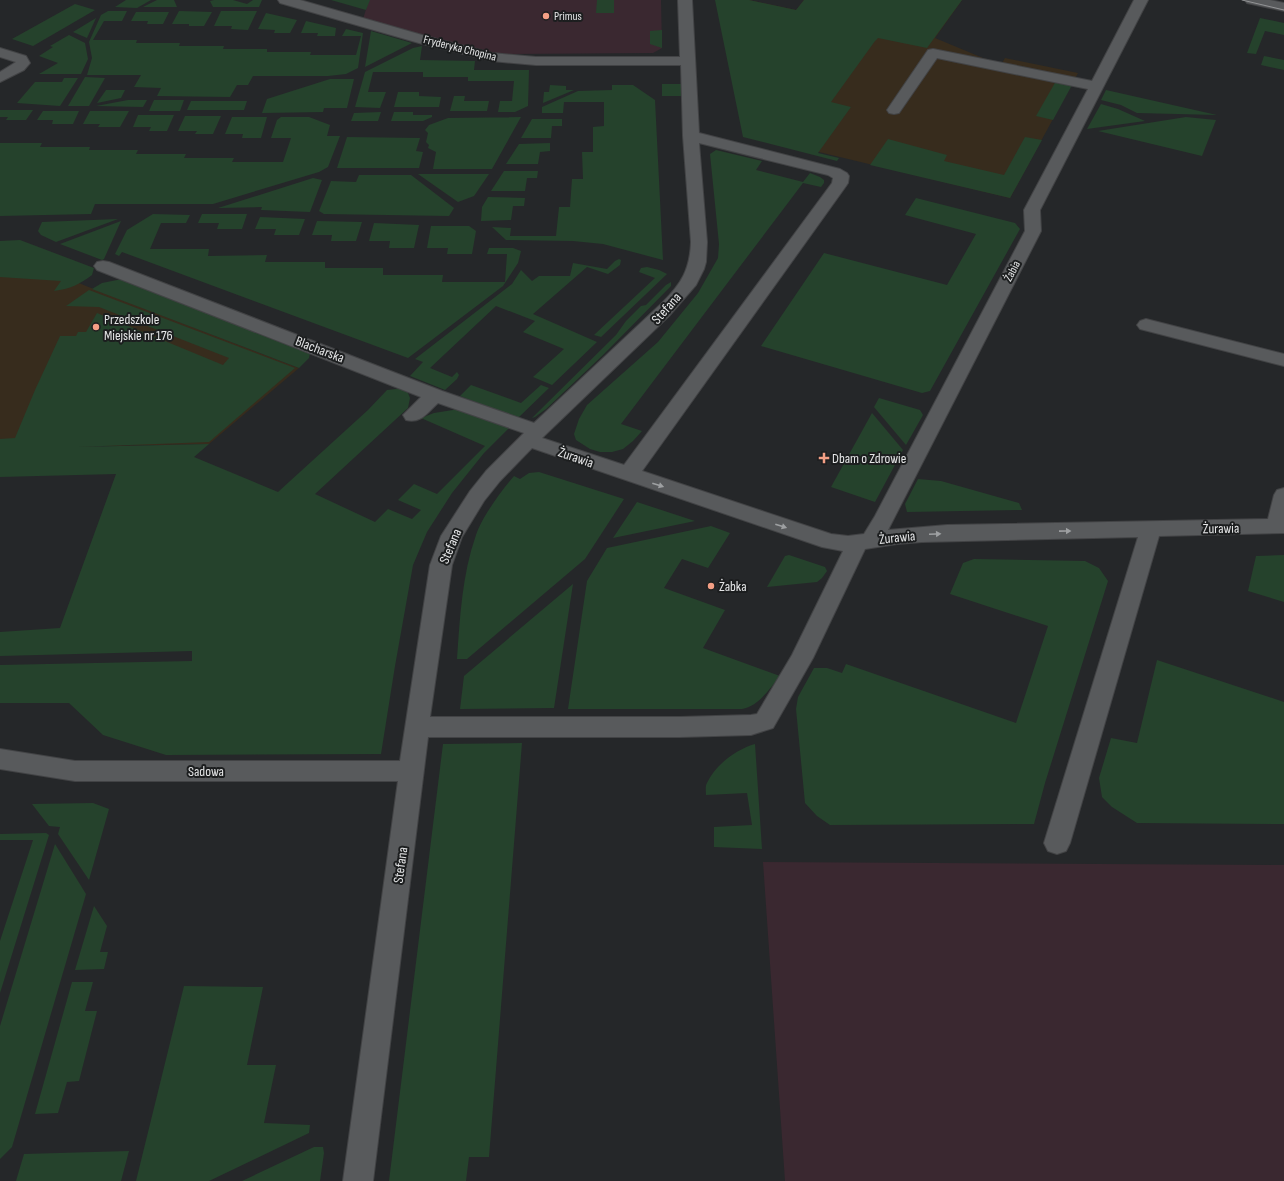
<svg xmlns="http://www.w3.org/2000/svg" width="1284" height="1181" font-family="'Sofia Sans Condensed',sans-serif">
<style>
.commercial{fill:#3a2830}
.education{fill:#372c1d}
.green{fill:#25422c}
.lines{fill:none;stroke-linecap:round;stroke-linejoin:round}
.minor-casing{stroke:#424345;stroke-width:2}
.minor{fill:#585a5c;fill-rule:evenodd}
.tram{stroke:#929395;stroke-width:1}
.oneway{fill:#9ea0a2}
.poi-dot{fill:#f39f85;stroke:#1c1e1f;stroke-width:1.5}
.labels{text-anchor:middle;stroke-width:4;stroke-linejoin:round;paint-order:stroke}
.far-poi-label{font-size:12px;fill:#e5e6e7;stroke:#1c1e1f;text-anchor:start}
.far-street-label{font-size:12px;fill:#e5e6e7;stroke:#1c1e1f}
.street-label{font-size:14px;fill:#e5e6e7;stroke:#1c1e1f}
.poi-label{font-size:14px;fill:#e5e6e7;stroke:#1c1e1f;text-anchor:start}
</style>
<rect width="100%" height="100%" fill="#252729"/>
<g class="commercial">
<polygon points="369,0 661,0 662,48 653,53 492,54 363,19"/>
<polygon points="763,862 1284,865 1284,1181 785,1181"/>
</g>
<g class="education">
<polygon points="739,0 749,0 796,10 804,0 962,0 935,38 983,58 1002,63 1005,58 1078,73 1010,198 757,137"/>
<polygon points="0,270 51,271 86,286 299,368 209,444 0,448"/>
</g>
<g class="green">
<polygon points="126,0 151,0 137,8 115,7"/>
<polygon points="157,0 174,0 177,7 143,7"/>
<polygon points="214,0 233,0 247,4 253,0 262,0 259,7 213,7 210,1"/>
<polygon points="331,0 370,0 366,10"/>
<polygon points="597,0 614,0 614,13 596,13"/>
<polygon points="715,0 749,0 796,10 804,0 962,0 927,48 878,38 875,41 831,102 851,107 818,153 839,158 837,161 743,137"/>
<polygon points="75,4 95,10 33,46 12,39"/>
<polygon points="108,11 127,11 122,21 104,21 93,40 137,40 136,43 180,43 179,46 224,46 223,49 267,49 267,52 311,52 310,55 356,55 361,36 342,36 346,29 363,33 358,68 346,74 328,76 253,76 248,85 237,85 230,97 157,96 161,88 134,87 141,75 87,75 92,58 89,42 101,15"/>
<polygon points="179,11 212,12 204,26 189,26 189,24 172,24"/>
<polygon points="221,11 257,11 248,30 231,29 232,26 214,26"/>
<polygon points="136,12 169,12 163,24 147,24 148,21 131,21"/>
<polygon points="266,13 297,20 290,33 274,33 275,30 258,29"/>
<polygon points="96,18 87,38 73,32"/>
<polygon points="1260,18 1284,23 1284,35 1265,31 1256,54 1247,53"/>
<polygon points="306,21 336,28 335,36 317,36 318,33 301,33"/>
<polygon points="662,30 662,48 650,44 650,31"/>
<polygon points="371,31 412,43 365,67"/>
<polygon points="69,35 85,43 88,59 81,74 39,74 58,63 39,56 53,47 50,46"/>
<polygon points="422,46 420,60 475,61 474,70 529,70 528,106 515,112 498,112 500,101 512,101 514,81 468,81 468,77 423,77 423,72 373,72 368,92 386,92 380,108 355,107 365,72 413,48"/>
<polygon points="1264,56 1284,60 1284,70 1261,65"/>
<polygon points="85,77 105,78 89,106 68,106"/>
<polygon points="64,78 78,78 60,106 17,103 35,82 62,82"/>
<polygon points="330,79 354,79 347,108 324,108 323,112 262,113 267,99"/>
<polygon points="1056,81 1072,85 1053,120 1036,116"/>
<polygon points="662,84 682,84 681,96 662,96"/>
<polygon points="550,85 566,86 566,90 574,90 543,103 544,92 549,92"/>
<polygon points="612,85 633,85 655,100 663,260 603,244 573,241 506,240 492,227 511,228 510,236 556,236 559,207 570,207 572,179 583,179 582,152 593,152 593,127 604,126 604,102 564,102 563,113 542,113 542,107 578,91 612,90"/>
<polygon points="106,90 125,90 121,98 97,103"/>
<polygon points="1106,90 1217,115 1137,113 1121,105 1101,100"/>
<polygon points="398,92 419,92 419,96 441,97 439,107 394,107"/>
<polygon points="454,96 465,96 464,101 489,101 487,111 450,111"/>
<polygon points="128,100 147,100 143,107 96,106"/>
<polygon points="154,100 184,100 180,111 149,111"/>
<polygon points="191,101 247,101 244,110 187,110"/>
<polygon points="1101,104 1118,109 1145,121 1087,129"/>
<polygon points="0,110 33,110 26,120 6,120 8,117 0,117"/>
<polygon points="43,111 79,111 73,124 52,124 53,120 37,120"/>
<polygon points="90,111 129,111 120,127 98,127 100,124 83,124"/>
<polygon points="381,112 378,121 351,121 354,113"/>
<polygon points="394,112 413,112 413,115 432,115 432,117 423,121 391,121"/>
<polygon points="138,115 174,115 167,131 149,131 151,127 133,127"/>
<polygon points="185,116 221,116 213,134 195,134 197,131 178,131"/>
<polygon points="232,117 267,117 261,138 242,138 243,134 225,134"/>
<polygon points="281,117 309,117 330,125 327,136 340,136 328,167 319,172 213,204 95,204 91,214 0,216 0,143 42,143 40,147 90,147 89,150 138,150 136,154 186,154 184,158 234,158 232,162 283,162 291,138 271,138 277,120"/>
<polygon points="521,117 492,169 433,169 436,152 428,148 429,145 426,142 428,133 425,130 429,125 448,118"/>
<polygon points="1186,117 1216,120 1202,156 1098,131"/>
<polygon points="532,119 562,119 562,126 552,126 551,138 521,138"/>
<polygon points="347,137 420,138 416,151 423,152 419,168 337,168"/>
<polygon points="1025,137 1042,140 1010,198 870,165 888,139 947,155 944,161 1004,175"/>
<polygon points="550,143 550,151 540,152 538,164 506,164 519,144"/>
<polygon points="716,150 762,161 756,170 803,182 810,173 820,177 824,180 824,183 821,187 803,183 621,424 642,431 633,441 623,449 612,452 600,452 590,449 576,440 574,434 579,419 587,405 658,342 698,293 718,258 719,244 710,154"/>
<polygon points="504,171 538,171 537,178 527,178 525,191 491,191"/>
<polygon points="418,174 489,174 474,196 458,202"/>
<polygon points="359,175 411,175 454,208 449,216 324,214 319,211 331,181 356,182"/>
<polygon points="313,178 322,180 310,212 261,210 262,207 218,208"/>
<polygon points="488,197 525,198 524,206 513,206 511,220 481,221 482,207"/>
<polygon points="916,198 1015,223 1020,229 930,391 922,393 761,346 824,253 947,285 976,234 905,215"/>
<polygon points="153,214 190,215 186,223 161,223 150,249 209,249 208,256 267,255 265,262 325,262 325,268 383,268 383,275 443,275 442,282 505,282 507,254 487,254 489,248 513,248 521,251 518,263 503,286 408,358 122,252 119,256 115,254 127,230"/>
<polygon points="202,214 247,214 242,229 217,229 219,223 198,223"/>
<polygon points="260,217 305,219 299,235 274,235 276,229 255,229"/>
<polygon points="118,219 56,242 41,235 38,231 42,222"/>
<polygon points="121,221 104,259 102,260 60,244"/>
<polygon points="317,221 362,222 356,241 331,241 332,235 312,235"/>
<polygon points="374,223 419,225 414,248 389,248 390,241 369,241"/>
<polygon points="431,226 469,226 476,231 472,254 447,254 448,248 427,248"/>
<path d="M20,240L94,268L92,275C80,284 70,289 54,291L61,281L0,277V241Z"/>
<polygon points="619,259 621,260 620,265 608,274 587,267 533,314 597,342 552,385 533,377 564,349 523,332 535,321 496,306 430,368 452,377 457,372 459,375 457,379 445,390 410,376 423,362 415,359 512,284 521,270 532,281 539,276 570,276 573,263 607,269 615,261"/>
<polygon points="647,267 659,270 667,274 601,337 594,335 655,278 639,272 641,268"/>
<polygon points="117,280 126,280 310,353 309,358 299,368 92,289 102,283"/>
<polygon points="671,282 671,286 603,355 546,409 535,417 532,418 616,335 626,321 641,306 646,305 666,285"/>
<polygon points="89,290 295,368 209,442 77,447 209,444 194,457 278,492 368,410 387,390 406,388 410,398 408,408 315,494 375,522 388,509 412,519 421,510 398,500 414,484 437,494 485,446 421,418 434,413 459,409 509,428 484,453 452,493 427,532 413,565 395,666 381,754 166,755 103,735 69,703 0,703 0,665 192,661 192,651 0,656 0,632 60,628 116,474 0,477 0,439 15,438 35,390 60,336 76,336 78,332 86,332 97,313 223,365 229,358 99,307 66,306"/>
<polygon points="471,385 521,403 541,385 549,388 518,418 460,396"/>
<polygon points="879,398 920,410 923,415 906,445 874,407"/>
<polygon points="872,413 903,450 875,502 831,487"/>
<path d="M539,472L624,499L585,559L467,659H457C460,617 462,575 476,535C482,517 501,491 514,476L520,479L529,473Z"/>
<polygon points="918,479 941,481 1019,503 1022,510 907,512 905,504"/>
<polygon points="637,502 695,521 613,538"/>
<path d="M711,526L730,533L708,568L682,559L664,588L725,610L703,648L780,676C769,689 759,706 742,709H568L587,581L607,548Z"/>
<polygon points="789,555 825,567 827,571 822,578 817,582 767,587 785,556"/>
<polygon points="1284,555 1284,602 1248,591 1256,556"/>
<polygon points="974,559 1085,561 1099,568 1108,581 1045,783 1034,824 830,825 817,816 805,803 796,709 798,697 814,668 827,668 842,673 846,664 1016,723 1048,626 950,594 963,563"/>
<polygon points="573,584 554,708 460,709 464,676"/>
<polygon points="1157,660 1284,702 1284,824 1137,823 1112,807 1102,797 1099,778 1111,738 1137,743"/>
<polygon points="522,743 489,1157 469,1157 466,1181 389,1181 443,744"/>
<path d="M755,744L762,849L714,847V827L752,825L747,793L706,795C706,792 705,786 707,783C715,765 737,749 755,744Z"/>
<polygon points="93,803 109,809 89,880 58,834 60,827 49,826 32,804"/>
<polygon points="46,833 49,835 0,993 0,941 33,840 0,840 0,834"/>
<polygon points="55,844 86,894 12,1147 0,1159 0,1026"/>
<polygon points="94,906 107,926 100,952 108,952 104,969 75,970"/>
<polygon points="72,982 93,982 85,1011 97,1011 79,1081 67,1082 58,1113 35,1114"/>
<polygon points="184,986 263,987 247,1065 276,1065 264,1123 310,1125 309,1133 209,1181 136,1181"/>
<polygon points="314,1147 323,1147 324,1153 320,1181 242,1181"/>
<polygon points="129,1151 121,1181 16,1181 24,1154"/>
</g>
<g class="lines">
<g class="minor-casing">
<g id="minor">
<path d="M278,0H300L429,37L492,53L536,57H680L678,0H692L699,133L840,169L847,173L849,176L848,183L846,186L642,471L831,534L848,536L864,534L875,516L1025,231L1024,210L1088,89L937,58L899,113L894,114L889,113L887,110L928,50L933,49L1092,81L1134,0H1148L1040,210L1041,231L888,530L947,525L1268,519L1274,495L1277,490L1284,488V533L1159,536L1070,843L1066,851L1057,854L1048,851L1044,843L1138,537L922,542L897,544L865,549L813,658L773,728L751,735L680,737H428L373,1181H343L398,781H75L0,769V749L75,761H400L430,565L441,536L470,491L486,471L524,433L438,403C428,412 421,424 406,420L403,415L421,397L97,270L94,266L97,262L103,261L109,262L442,391L534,423L662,303C681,284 690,270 691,242L683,136L681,65H536L492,61L419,43L280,3ZM699,143L828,175L833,178L832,183L624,465L542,438L669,316L696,285L704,269L706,262L707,242ZM532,448L822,547L843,551L792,655L757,714L751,715L680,717H430L452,565L462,537L484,501L500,481Z"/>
<polygon points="1245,0 1270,0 1284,3 1284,11 1247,3"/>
<polygon points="0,48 26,56 30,63 24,70 0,82 0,72 16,62 0,57"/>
<polygon points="1146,319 1284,354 1284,366 1140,329 1137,325 1140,321"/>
</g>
</g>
<use href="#minor" class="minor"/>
<polyline class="tram" points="1242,0 1284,10"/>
</g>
<defs><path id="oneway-solid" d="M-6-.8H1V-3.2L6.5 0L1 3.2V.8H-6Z"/></defs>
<g class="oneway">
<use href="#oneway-solid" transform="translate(658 485) rotate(18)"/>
<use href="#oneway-solid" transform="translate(781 526) rotate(18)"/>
<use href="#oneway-solid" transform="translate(1065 531) rotate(-1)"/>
<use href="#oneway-solid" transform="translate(935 534) rotate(-3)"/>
</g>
<g class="poi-dot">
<circle cx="546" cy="16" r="4"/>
<circle cx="96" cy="327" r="4"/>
<path d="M822 452h4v4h4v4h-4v4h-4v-4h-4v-4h4z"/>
<circle cx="711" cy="586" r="4"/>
</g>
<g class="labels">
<g class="far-poi-label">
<text x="554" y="20">Primus</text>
</g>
<g class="far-street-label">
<text transform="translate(460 48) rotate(14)" y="4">Fryderyka Chopina</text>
<text transform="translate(1012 271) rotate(-62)" y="4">Żabia</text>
</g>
<g class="street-label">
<text transform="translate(666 308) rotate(-48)" y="5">Stefana</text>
<text transform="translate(320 349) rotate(21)" y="5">Blacharska</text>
<text transform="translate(576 457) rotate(19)" y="5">Żurawia</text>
<text transform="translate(1221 528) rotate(-1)" y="5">Żurawia</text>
<text transform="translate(897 537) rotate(-6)" y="5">Żurawia</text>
<text transform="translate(450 546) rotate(-67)" y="5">Stefana</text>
<text x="206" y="776">Sadowa</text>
<text transform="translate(400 865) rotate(-82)" y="5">Stefana</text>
</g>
<g class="poi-label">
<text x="104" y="324">Przedszkole<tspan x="104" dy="16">Miejskie nr 176</tspan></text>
<text x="832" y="463">Dbam o Zdrowie</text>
<text x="719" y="591">Żabka</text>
</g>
</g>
</svg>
